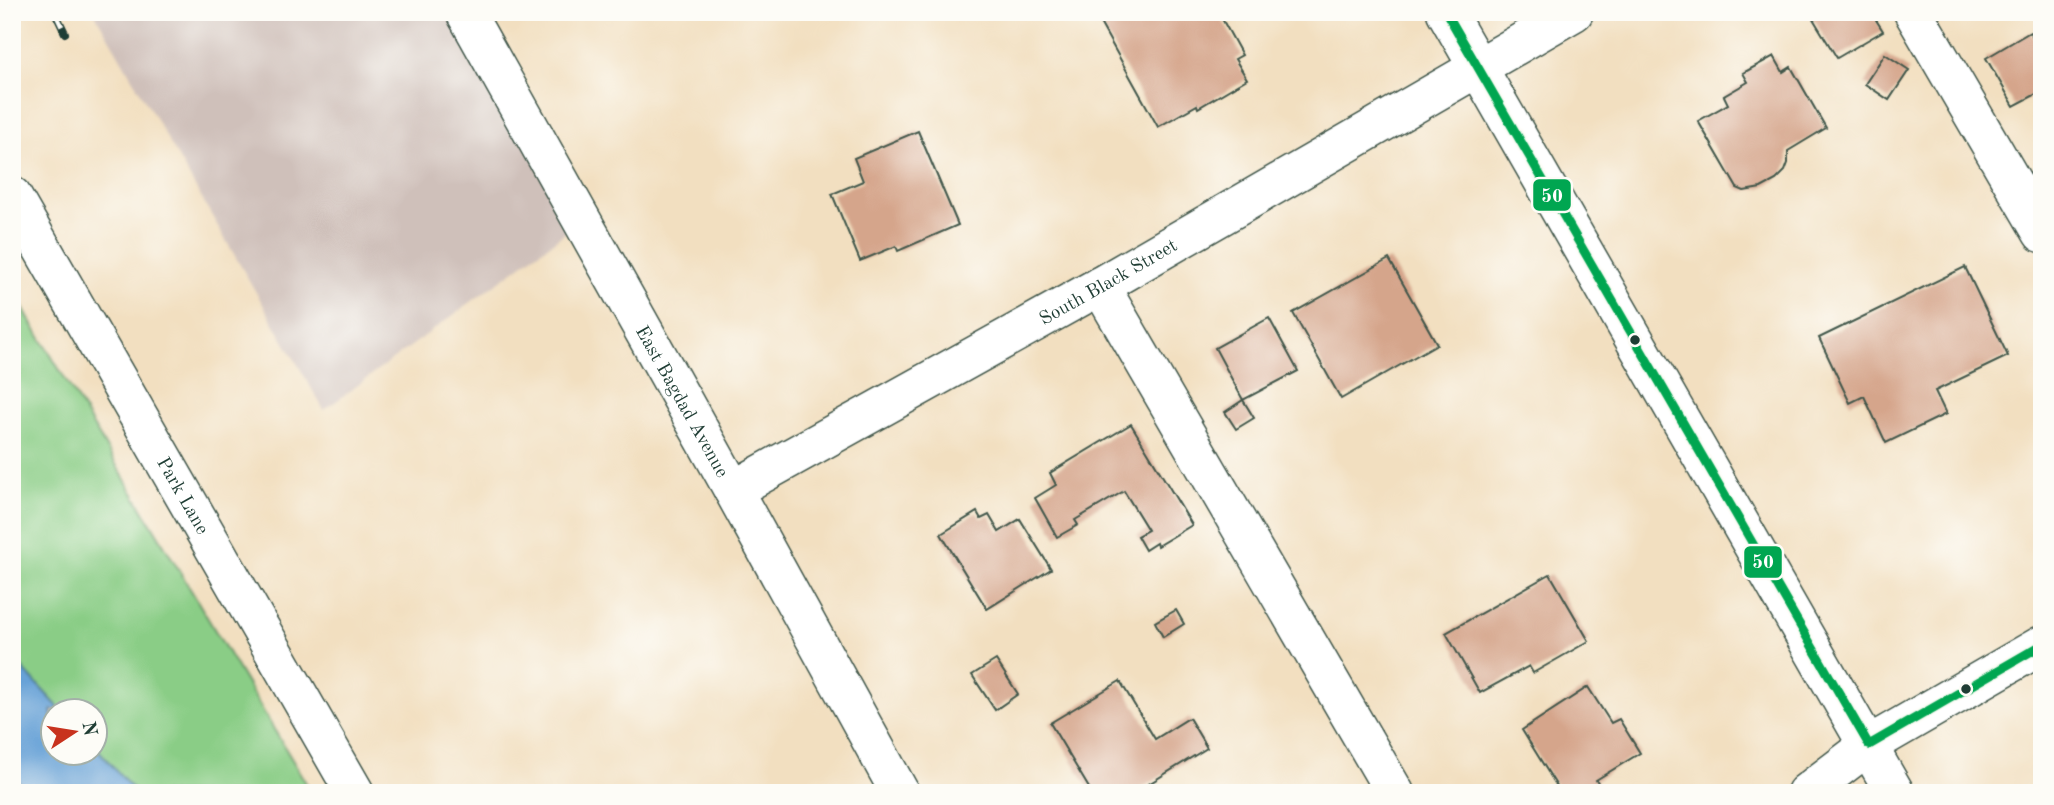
<svg xmlns="http://www.w3.org/2000/svg" width="2054" height="805" font-family="'Old Standard TT',serif">
<style>
.industrial{fill:#cfc0ba}
.green{fill:#8acd86;stroke:#54855d;stroke-width:2}
.water{fill:#68a2d7;stroke:#447086;stroke-width:2}
.building{fill:#d5a58b}
.lines{fill:none;stroke-linecap:round;stroke-linejoin:round}
.minor-casing{stroke:#3f5549;stroke-width:41}
.minor{stroke:#fff;stroke-width:38}
.rail-casing{stroke:#1f3d34;stroke-width:8}
.rail{stroke:#fdfcf7;stroke-width:5;stroke-dasharray:16;stroke-linecap:butt}
.bus-1-casing{stroke:#fdfcf7;stroke-width:14}
.bus-1{stroke:#00a651;stroke-width:9}
.bus-dot{fill:#1f3d34;stroke:#fdfcf7;stroke-width:2.5}
.labels{text-anchor:middle;stroke-width:5;stroke-linejoin:round;paint-order:stroke}
.street-label{font-size:19px;fill:#1f3d34;stroke:#fdfcf7}
.line-badge{stroke:#fdfcf7;stroke-width:2.5}
.badge-label{font-size:19px;text-anchor:middle;font-weight:bold;fill:#fff}
</style>
<rect width="100%" height="100%" fill="#fdfcf7"/>
<filter id="ink" filterUnits="userSpaceOnUse"><feTurbulence type="fractalNoise" baseFrequency=".0143" numOctaves="2"/><feDisplacementMap in="SourceGraphic" scale="14" xChannelSelector="R" yChannelSelector="G"/><feConvolveMatrix kernelMatrix="1 2 1 2 8 2 1 2 1" color-interpolation-filters="sRGB"/></filter>
<filter id="wash" filterUnits="userSpaceOnUse"><feTurbulence type="fractalNoise" baseFrequency=".00686" numOctaves="4" result="noise"/><feDisplacementMap in="SourceGraphic" scale="28" xChannelSelector="R" yChannelSelector="G"/><feGaussianBlur stdDeviation="1.57" result="paint"/><feColorMatrix in="noise" values="0 0 0 0 0 0 0 0 0 0 0 0 0 0 0 0 0 1.4 0 .05"/><feComposite in="paint" operator="in"/></filter>
<g filter="url(#wash)">
<rect width="100%" height="100%" fill="#f2dfc0"/>
<polygon class="industrial" points="94,12 456,12 580,222 324,410"/>
<polygon class="green" points="12,290 312,793 136,793 95,746 94,710 61,710 12,657"/>
<polygon class="water" points="12,657 61,710 52,710 52,752 94,752 95,746 136,793 29,793 12,774"/>
<g id="blocks">
<g class="building">
<polygon points="1094,12 1225,12 1221,17 1242,55 1235,59 1247,79 1198,108 1197,105 1158,127"/>
<polygon points="1809,12 1871,12 1883,31 1837,58"/>
<polygon points="2030,32 2042,52 2042,91 2014,106 1986,58"/>
<polygon points="1885,54 1909,70 1889,100 1865,84"/>
<polygon points="1774,56 1783,72 1791,67 1826,128 1788,151 1788,163 1785,171 1776,180 1761,188 1744,191 1737,188 1698,121 1728,104 1724,96 1748,82 1743,73"/>
<polygon points="918,131 958,225 898,251 896,246 860,261 832,194 863,181 854,158"/>
<polygon points="1389,259 1437,344 1341,399 1293,313"/>
<polygon points="1965,267 2008,356 1935,391 1946,414 1886,443 1864,396 1850,403 1819,338"/>
<polygon points="1269,318 1298,371 1243,400 1215,348"/>
<polygon points="1243,400 1254,418 1236,429 1225,412"/>
<polygon points="1131,424 1192,525 1157,546 1156,543 1145,550 1137,536 1148,530 1124,491 1075,520 1078,525 1057,537 1035,498 1056,485 1050,473"/>
<polygon points="977,512 981,519 989,515 999,532 1020,519 1051,569 987,609 941,534"/>
<polygon points="1550,574 1589,641 1533,673 1529,666 1480,693 1446,633"/>
<polygon points="1176,610 1184,624 1163,637 1155,622"/>
<polygon points="996,660 1018,694 995,710 972,675"/>
<polygon points="1120,681 1155,739 1189,718 1207,748 1134,793 1092,793 1050,723"/>
<polygon points="1588,687 1611,723 1619,719 1640,753 1596,780 1600,787 1590,793 1561,793 1522,730"/>
</g>
</g>
</g>
<g filter="url(#ink)">
<use href="#blocks" fill-opacity="0" stroke="#3f5549" stroke-width="2"/>
<g class="lines">
<g class="minor-casing">
<g id="minor">
<path id="s1" d="M465,12L733,490L900,793"/>
<polyline points="1446,12 1895,793"/>
<polyline points="1913,12 2042,233"/>
<path id="s2" d="M12,196L355,793"/>
<polyline points="1100,286 1395,793"/>
<path id="s3" d="M733,490L1100,286L1574,12"/>
<polyline points="1806,793 1869,745 2042,645"/>
</g>
</g>
<use href="#minor" class="minor"/>
<g class="rail-casing">
<polyline id="rail" points="55,12 65,33"/>
</g>
<use href="#rail" class="rail"/>
<g class="bus-1-casing">
<g id="bus-1">
<polyline points="1446,12 1869,745"/>
<polyline points="1869,745 2042,645"/>
</g>
</g>
<use href="#bus-1" class="bus-1"/>
</g>
</g>
<g class="bus-dot">
<circle cx="1635" cy="340" r="6"/>
<circle cx="1966" cy="689" r="6"/>
</g>
<g class="labels">
<g class="street-label">
<text dy="7" stroke="none"><textPath href="#s3" startOffset="429">South Black Street</textPath></text>
<text dy="7" stroke="none"><textPath href="#s1" startOffset="446">East Bagdad Avenue</textPath></text>
<text dy="7" stroke="none"><textPath href="#s2" startOffset="345">Park Lane</textPath></text>
</g>
</g>
<g class="line-badge">
<rect x="1532" y="178" width="40" height="34" rx="7" fill="#00a651"/>
<rect x="1743" y="545" width="40" height="34" rx="7" fill="#00a651"/>
</g>
<g class="badge-label">
<text x="1552" y="202">50</text>
<text x="1763" y="568">50</text>
</g>
<rect width="2054" height="805" fill="none" stroke="#fdfcf7" stroke-width="42"/>
<g transform="translate(74 732) rotate(78)"><circle r="33" fill="#fdfcf7" stroke="#a4b0a9" stroke-width="2"/>
<path d="M0-5L12 26L0 18L-12 26Z" fill="#c8321e"/>
<text y="-10" font-size="19" font-weight="bold" text-anchor="middle" fill="#1f3d34">N</text>
</g>
</svg>
